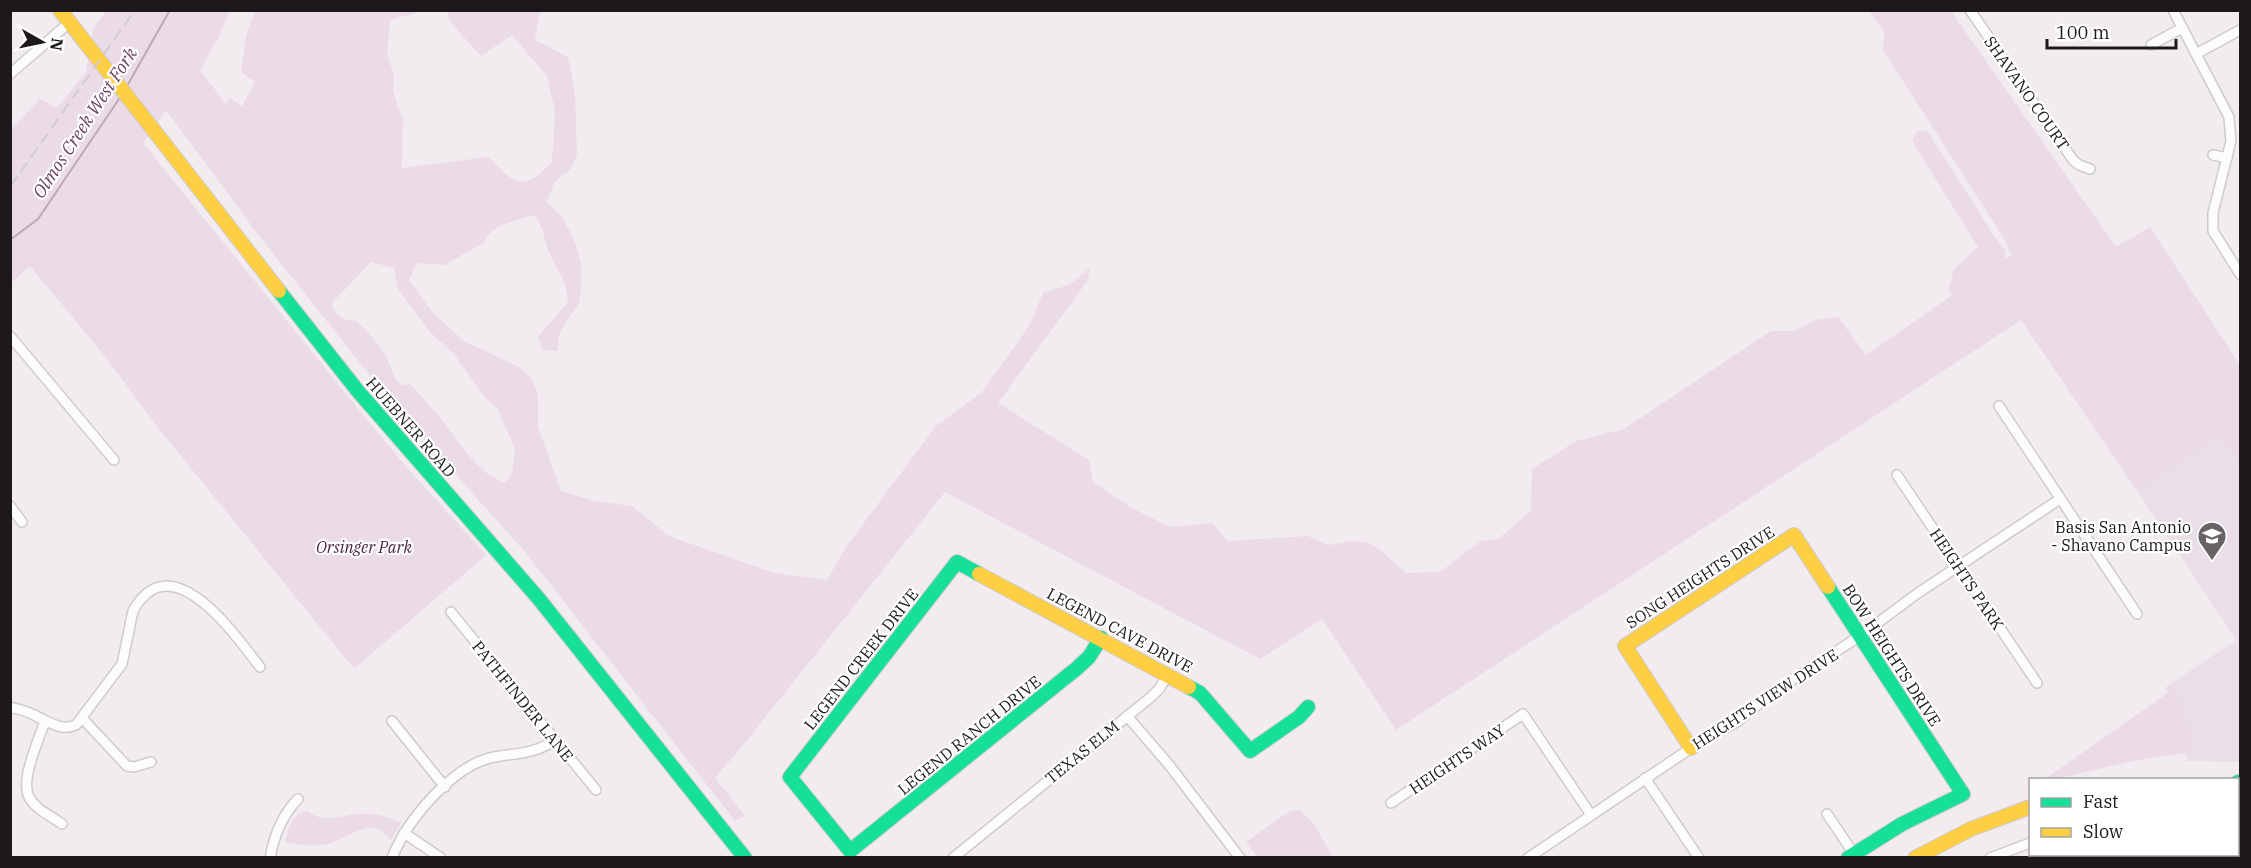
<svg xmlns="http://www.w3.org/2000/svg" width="2251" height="868" font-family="'IBM Plex Serif',serif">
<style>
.built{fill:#ebdfe7}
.green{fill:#ebdbe6;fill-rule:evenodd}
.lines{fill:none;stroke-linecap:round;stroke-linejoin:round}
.stream{stroke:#bda8b7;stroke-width:2}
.street-casing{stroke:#cecacd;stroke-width:12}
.fast-casing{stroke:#cecacd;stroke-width:16}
.slow-casing{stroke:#cecacd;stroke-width:16}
.street{stroke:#fdfcfd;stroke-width:9}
.fast{stroke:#16e098;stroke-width:14}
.slow{stroke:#ffcf43;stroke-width:14}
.rail{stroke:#cfcdcf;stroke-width:2;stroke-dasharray:12 6;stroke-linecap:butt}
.labels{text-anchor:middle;stroke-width:4.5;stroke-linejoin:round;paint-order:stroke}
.street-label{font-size:16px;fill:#1c181b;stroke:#fff}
.poi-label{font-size:16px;fill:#1c181b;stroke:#fff;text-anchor:end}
.park-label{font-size:16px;font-style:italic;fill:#461f3c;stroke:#fff}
.water-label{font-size:18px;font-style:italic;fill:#6b4160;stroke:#fff}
</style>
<rect width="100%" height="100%" fill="#f2ecf0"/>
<polygon class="built" points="2220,436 2240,468 2240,762 2187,761 2166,687 2236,640 2137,491"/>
<g class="green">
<path d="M106,11H229L221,33L200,70L226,104L230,98L242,106L255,82L241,72L246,36L255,11H422L390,20L387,52L394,76L393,91L403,121L402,168L488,157C516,184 522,194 552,162L555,111L547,76L512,35L481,56L450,22L447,11H540L535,40L568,57L575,93L577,154L571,169L554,183L547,202L563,218L576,244L581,265V289L579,303L560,332L557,351L543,350L538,337L568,302C567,278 556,271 548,249C542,234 545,228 533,215L499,226L488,235L483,243L445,265L417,263L409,280L433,313L464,341L519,367L531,378L538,394V427L561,491L594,501L632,506L669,536L774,573L827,580L846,547L936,426L982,392L1029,326L1043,293L1069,285L1090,268L1088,280L998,403L1089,460L1093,482L1132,508L1170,527L1212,523L1228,541L1308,536L1329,545L1351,541L1369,543L1380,550L1406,573L1440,572L1481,541L1498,539L1531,511L1532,469L1576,441L1624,429L1771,331H1794L1816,320L1838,317L1866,355L1954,294L1948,292L1954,269L1978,247L1912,141L1918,130L1928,132L1993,234L2005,250V259L2011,255L2005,240L1883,50L1884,32L1869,11H1951L2116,247L2150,227L2240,365V467L2220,436L2137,491L2021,320L1396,730L1322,619L1260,659L945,492L739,750L715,778L745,816L735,821L526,553L395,407L259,236L166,110L143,143L359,410L403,463L486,555L354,669L160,430L104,355L30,266L11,283L10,130L40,99L57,108L86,72L94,27ZM371,262L394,268L398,289L430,332L454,354L486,399L498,409L515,449L512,474L505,483C475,472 462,444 442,420C432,408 421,396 410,384L401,385C392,377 391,365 385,355C378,342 367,331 356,321C343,320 334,317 332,303Z"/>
<polygon points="2175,688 2196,751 2133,761 2055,779 2045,779"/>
<polygon points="1291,810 1300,810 1314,824 1333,857 1257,857 1246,842"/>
<path d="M308,811C325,825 339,815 359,814C374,813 387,816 401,823L391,840C387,836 381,830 376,828C364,824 340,841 327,844C312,847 300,845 285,842C289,828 291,814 308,811Z"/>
</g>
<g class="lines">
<g class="stream">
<polyline points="127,86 170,10"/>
<polyline points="10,240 38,219 121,96"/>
<polyline points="2037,854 2038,858"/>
</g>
<g class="street-casing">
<g id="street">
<polyline points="1970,10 2073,160 2079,165 2090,169"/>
<polyline points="2173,10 2229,117 2231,141 2213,213 2213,231 2240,274"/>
<polyline points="2151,45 2182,28"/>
<polyline points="2196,54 2240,30"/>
<polyline points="10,74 70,22"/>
<polyline points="2213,155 2227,158"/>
<polyline points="10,336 114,460"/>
<polyline points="1999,406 2137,614"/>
<polyline points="1897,475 2037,683"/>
<polyline points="10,506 22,522"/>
<polyline points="451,612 596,790"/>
<path d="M10,707C18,709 27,711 34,715C48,721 61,732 76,725L122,664L133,611C171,542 235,635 260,667"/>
<polyline points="1127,716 1170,766 1240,858"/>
<polyline points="82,718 127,766 134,767 151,762"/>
<path d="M45,721C39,739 20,780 29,797C35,809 51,816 62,824"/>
<polyline points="392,721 445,787"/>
<polyline points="1645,778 1699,858"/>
<polyline points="1391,803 1523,714 1591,815"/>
<polyline points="1827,814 1854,854"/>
<polyline points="2238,818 2240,818"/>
<polyline points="404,833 441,858"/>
<polyline points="2156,854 2157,858"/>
<path d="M270,858C274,836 282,815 298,799"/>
<path d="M392,858C407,820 453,765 494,757C517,753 535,754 555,740"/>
<polyline points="953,858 1151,697 1159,689 1168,675"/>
<polyline points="1528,858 1706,738 1737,722 1772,693 1860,636 1918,593 2060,499"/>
<polyline points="1990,858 2030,843"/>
</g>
</g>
<g class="fast-casing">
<g id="fast">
<polyline points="279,291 357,390 539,599 745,858"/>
<polyline points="979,574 957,562 790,777 850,851 1076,669 1089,657 1101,638"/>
<polyline points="1828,587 1963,794 1902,824 1848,858"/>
<polyline points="1189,687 1200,693 1250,751 1299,717 1308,707"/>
<polyline points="2238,782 2240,783"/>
</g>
</g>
<g class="slow-casing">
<g id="slow">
<polyline points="60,10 279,291"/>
<polyline points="979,574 1189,687"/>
<polyline points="1691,748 1625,646 1794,535 1828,587"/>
<polyline points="1915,858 1971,829 2030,807"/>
</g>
</g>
<use href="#street" class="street"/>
<use href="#fast" class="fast"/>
<use href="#slow" class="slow"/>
<polyline class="rail" points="10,187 135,10"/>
</g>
<defs>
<g id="school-pin" transform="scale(1.5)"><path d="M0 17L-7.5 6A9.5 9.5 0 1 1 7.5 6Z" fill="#676266" stroke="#fff"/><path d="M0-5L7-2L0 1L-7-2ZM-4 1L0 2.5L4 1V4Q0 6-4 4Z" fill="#fff"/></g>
</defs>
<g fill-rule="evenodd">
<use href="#school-pin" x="2212" y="536"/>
</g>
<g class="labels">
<g class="street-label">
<text transform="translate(2027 93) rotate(55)" y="6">SHAVANO COURT</text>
<text transform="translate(411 427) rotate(49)" y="6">HUEBNER ROAD</text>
<text transform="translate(1700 577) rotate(-33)" y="6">SONG HEIGHTS DRIVE</text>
<text transform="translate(1967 579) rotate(56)" y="6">HEIGHTS PARK</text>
<text transform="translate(1120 630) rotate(28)" y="6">LEGEND CAVE DRIVE</text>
<text transform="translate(1892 655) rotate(57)" y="6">BOW HEIGHTS DRIVE</text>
<text transform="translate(861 659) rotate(-52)" y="6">LEGEND CREEK DRIVE</text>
<text transform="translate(1765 699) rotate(-33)" y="6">HEIGHTS VIEW DRIVE</text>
<text transform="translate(523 701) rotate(51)" y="6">PATHFINDER LANE</text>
<text transform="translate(969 735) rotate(-39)" y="6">LEGEND RANCH DRIVE</text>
<text transform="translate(1082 752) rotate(-39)" y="6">TEXAS ELM</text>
<text transform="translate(1457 759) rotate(-34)" y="6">HEIGHTS WAY</text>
</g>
<g class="poi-label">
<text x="2191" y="533">Basis San Antonio<tspan x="2191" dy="18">- Shavano Campus</tspan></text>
</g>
<g class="park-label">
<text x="364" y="553">Orsinger Park</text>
</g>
<g class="water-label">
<text transform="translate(85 123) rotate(-57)" y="6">Olmos Creek West Fork</text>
</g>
</g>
<rect width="2251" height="868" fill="none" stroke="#1c181b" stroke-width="24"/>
<rect x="2029" y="778" width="210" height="78" fill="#ffffff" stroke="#a4a3a4" stroke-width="1.5"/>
<rect x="2041" y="798" width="30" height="9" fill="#16e098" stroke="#a4a3a4" stroke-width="1.5"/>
<text x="2083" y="808" font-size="18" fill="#1c181b">Fast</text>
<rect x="2041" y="828" width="30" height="9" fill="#ffcf43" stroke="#a4a3a4" stroke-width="1.5"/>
<text x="2083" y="838" font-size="18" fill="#1c181b">Slow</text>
<g transform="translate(42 42) rotate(99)" stroke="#ffffff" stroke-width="4.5" paint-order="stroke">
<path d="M0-4.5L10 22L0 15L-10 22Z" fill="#1c181b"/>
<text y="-9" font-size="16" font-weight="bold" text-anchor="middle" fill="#1c181b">N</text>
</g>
<path d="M2047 39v9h129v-9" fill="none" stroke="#1c181b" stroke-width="3"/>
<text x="2056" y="39" font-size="18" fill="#1c181b" stroke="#ffffff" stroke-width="4.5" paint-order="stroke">100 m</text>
</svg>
